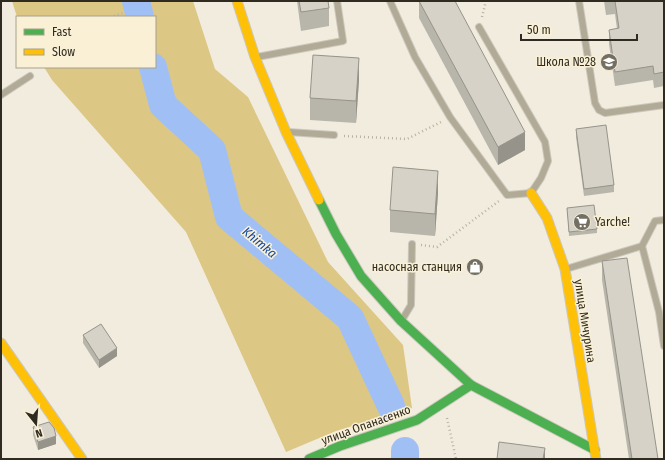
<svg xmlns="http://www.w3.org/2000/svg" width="665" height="460" font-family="'Fira Sans Condensed',sans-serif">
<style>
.forest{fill:#ddc785}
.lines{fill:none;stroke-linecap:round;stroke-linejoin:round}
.river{stroke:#a0c0f5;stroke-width:28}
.lane-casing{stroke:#ccc8be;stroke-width:8}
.fast-casing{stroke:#ccc8be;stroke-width:11}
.slow-casing{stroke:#ccc8be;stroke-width:11}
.path{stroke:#b8b2a2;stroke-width:2.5;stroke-dasharray:1 3;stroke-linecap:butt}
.lane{stroke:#b0aa96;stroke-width:6}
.fast{stroke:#4caf50;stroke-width:9}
.slow{stroke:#ffc107;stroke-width:9}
.wall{fill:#b8b5ab}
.shaded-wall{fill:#96938b}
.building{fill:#d6d2c7;stroke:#96938b}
.labels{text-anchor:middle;stroke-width:3;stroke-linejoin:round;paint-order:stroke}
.poi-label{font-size:12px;fill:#2f2b21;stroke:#f9f0d6;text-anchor:end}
.street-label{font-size:12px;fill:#2f2b21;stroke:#f9f0d6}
.water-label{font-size:13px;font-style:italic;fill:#1146a2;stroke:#f9f0d6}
</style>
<rect width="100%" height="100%" fill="#f1ecde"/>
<polygon class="forest" points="12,1 193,1 215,69 248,97 328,262 403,345 412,408 336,431 286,452 186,232 52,80 44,67 155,67 155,17 17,17"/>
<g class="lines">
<g class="river">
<polyline points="136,1 140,17"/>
<polyline points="153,67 163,105 212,150 229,217 350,318 391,406"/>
<polyline points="405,459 405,451"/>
</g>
<g class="lane-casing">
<g id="lane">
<polyline points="390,1 415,57 450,117 507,195 531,193 541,178 548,161 545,142 479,27"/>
<polyline points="579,1 595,103 599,110 605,113 664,105"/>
<polyline points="257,57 343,41 337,1"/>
<polyline points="1,95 30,76"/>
<polyline points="288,132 334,135"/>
<polyline points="664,220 655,221 642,246 659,312 664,346"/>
<polyline points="566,269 642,246"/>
<polyline points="402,320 411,305 412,244"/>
</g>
</g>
<g class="fast-casing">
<g id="fast">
<polyline points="319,200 336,234 361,276 401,321 471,385 595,450"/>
<polyline points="309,459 340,446 417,420 471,385"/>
</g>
</g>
<g class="slow-casing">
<g id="slow">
<polyline points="237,1 255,57 286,132 319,200"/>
<polyline points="531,193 547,218 565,269 596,459"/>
<polyline points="1,343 82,459"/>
</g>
</g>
<g class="path">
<polyline points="110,17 124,13"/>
<polyline points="482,17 486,1"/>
<polyline points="344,136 407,139 441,122"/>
<polyline points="421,245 437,247 499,201"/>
<polyline points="447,418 456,459"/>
</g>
<use href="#lane" class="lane"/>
<use href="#fast" class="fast"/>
<use href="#slow" class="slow"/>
</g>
<g class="wall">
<polygon points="297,1 328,1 329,8 329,26 301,31"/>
<polygon points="419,1 455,1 525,150 498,165 419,18"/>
<polygon points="604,1 664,1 664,86 654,88 653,80 615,86 609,44 609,30 617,29 615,14 606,15"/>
<polygon points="359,80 356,123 310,120 310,98"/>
<polygon points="576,129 614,185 614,192 584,196 576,137"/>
<polygon points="438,193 435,236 390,232 390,210"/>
<polygon points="567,208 597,229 597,233 569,236"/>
<polygon points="602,261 658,459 629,459 602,280"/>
<polygon points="83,335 117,356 99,368 83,343"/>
<polygon points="33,427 56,444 38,450 33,435"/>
</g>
<g class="shaded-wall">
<polygon points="359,58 359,80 356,123 356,101"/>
<polygon points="525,132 525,150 498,165 498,147"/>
<polygon points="438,171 438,193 435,236 435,214"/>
<polygon points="117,348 117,356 99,368 99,360"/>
<polygon points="56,436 56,444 38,450 38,442"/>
<polygon points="545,448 545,459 543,459"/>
</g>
<g class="building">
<polygon points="299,1 328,1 329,8 301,12"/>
<polygon points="419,1 455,1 525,132 498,147"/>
<polygon points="615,1 664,1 664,72 654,74 653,66 615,72 609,30 619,28"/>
<polygon points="313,55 359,58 356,101 310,98"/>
<polygon points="606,125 614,185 584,189 576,129"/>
<polygon points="393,167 438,171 435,214 390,210"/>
<polygon points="594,205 597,229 569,232 567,208"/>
<polygon points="627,258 658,459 632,459 602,261"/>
<polygon points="101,324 117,348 99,360 83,335"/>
<polygon points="49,422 54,428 56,436 38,442 33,427"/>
<polygon points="499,442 545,448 543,459 497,459"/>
</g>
<defs>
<g id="school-disc" transform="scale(0.9)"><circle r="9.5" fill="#736f63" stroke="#f9f0d6"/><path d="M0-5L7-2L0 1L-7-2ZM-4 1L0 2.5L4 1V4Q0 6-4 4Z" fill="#fff"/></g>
<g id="supermarket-disc" transform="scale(0.9)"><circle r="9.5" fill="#736f63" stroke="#f9f0d6"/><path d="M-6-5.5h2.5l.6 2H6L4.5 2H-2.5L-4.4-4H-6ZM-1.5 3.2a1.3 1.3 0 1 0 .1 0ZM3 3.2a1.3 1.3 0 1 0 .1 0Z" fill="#fff"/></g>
<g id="shop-disc" transform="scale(0.9)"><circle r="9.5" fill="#736f63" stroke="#f9f0d6"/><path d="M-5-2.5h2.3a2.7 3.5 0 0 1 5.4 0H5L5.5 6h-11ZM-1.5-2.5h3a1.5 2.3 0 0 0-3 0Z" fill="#fff"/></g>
</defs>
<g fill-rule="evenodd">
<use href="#school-disc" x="609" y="62"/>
<use href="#supermarket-disc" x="582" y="222"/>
<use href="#shop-disc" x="475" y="267"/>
</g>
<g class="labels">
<g class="poi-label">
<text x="596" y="66">Школа №28</text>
<text x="595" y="226" text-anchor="start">Yarche!</text>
<text x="462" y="271">насосная станция</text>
</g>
<g class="street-label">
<text transform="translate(585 321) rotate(81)" y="4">улица Мичурина</text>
<text transform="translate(366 425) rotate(-20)" y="4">улица Опанасенко</text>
</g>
<g class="water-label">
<text transform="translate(260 242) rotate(40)" y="5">Khimka</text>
</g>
</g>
<rect width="665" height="460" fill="none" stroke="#2f2b21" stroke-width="4"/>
<rect x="16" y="16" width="140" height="52" fill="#f9f0d6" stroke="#a8a18e"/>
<rect x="24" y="29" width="20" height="6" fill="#4caf50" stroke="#a8a18e"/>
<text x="52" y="36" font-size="12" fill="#2f2b21">Fast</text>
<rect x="24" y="49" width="20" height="6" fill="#ffc107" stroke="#a8a18e"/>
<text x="52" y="56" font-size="12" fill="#2f2b21">Slow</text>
<g transform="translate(36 424) rotate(163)" stroke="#f9f0d6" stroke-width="3" paint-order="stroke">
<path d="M0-3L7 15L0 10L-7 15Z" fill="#2f2b21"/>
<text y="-6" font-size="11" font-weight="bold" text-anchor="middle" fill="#2f2b21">N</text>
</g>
<path d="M521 34v6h116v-6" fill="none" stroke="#2f2b21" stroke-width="2"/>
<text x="527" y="34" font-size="12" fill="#2f2b21" stroke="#f9f0d6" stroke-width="3" paint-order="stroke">50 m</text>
</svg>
